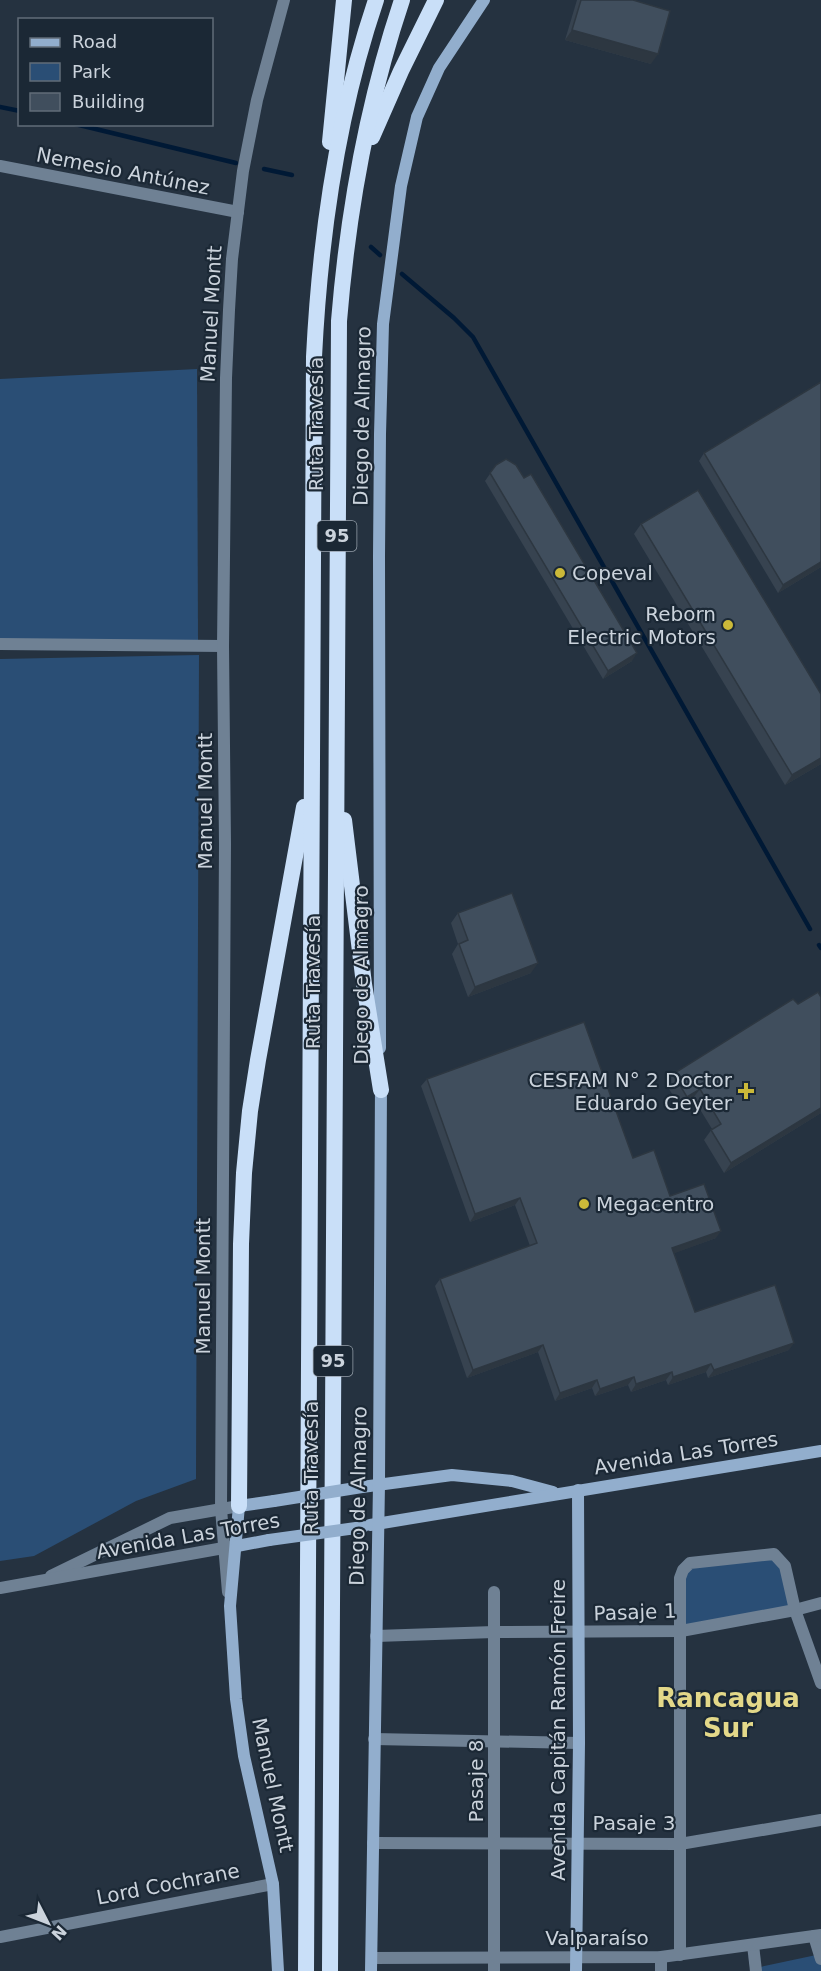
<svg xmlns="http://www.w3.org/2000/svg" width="821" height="1971" font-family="'DejaVu Sans',sans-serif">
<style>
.green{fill:#2a4e75}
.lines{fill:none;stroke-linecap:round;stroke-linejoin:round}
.stream{stroke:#001935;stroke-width:4.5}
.minor{stroke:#6f8194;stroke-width:12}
.tertiary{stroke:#6f8194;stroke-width:12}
.secondary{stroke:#92aecd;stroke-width:12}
.trunk{stroke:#c9dff8;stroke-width:16}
.secondary-bridge{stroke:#92aecd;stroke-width:12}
.wall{fill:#374350}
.shaded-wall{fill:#2d3741}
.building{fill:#404e5d;stroke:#2d3741;stroke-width:1.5}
.poi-dot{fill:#cbb939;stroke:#1b2835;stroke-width:2}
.labels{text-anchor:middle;stroke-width:4.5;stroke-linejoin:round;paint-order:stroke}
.shield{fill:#1b2835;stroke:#96a0aa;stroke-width:1.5}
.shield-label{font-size:18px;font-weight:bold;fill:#cbd3dc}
.street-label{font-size:20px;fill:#cbd3dc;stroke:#1b2835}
.poi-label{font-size:20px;fill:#cbd3dc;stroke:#1b2835;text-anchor:start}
.district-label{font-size:26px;font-weight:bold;fill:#e3d889;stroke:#1b2835}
</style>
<rect width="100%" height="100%" fill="#253240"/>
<g class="green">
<polygon points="197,369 198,642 0,646 0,379"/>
<polygon points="199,655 196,1479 136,1501 34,1556 0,1561 0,659"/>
<polygon points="774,1554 785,1566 795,1610 681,1631 683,1570"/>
<polygon points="821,1954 821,1971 760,1971 760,1967"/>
</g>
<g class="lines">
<g class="stream">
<polyline points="0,107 20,111"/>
<polyline points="75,124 236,163"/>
<polyline points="264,169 292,175"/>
<polyline points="371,247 380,255"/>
<polyline points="402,274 454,318 473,337 810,929"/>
<polyline points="819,945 821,948"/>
</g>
<g class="minor">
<polyline points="0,166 238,212"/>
<polyline points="376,1636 494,1632 681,1631 795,1610 821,1603"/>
<polyline points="374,1739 579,1743"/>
<polyline points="373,1843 680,1844 821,1820"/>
<polyline points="814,1936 821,1959"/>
<polyline points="0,1937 273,1884"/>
<polyline points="753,1945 756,1971"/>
<polyline points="680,1955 680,1578 683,1570 690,1563 774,1554 785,1566 795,1610 821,1683"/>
<polyline points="661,1957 661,1971"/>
<polyline points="372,1958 661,1957 821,1935"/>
<polyline points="494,1971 494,1592"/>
</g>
<g class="tertiary">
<polyline points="0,644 223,646"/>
<polyline points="51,1576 170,1518 239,1506"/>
<polyline points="0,1588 229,1547"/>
<polyline points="228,1592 221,1509 225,844 223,646 226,378 229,310 232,259 243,171 257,100 284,0"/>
</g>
<g class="secondary">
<polyline points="380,1048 379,557 380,434 383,324 401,186 417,117 439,68 484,0"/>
<polyline points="362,1487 452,1475 512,1481 553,1492"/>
<polyline points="274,1501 239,1506 230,1606 236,1699 244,1756 273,1884 278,1971"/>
<polyline points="370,1525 821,1451"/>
<polyline points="237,1546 269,1540"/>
<polyline points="371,1971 379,1484 381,1083"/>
<polyline points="576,1971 579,1743 578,1490"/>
</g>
<g class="trunk">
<polyline points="372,137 401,71 436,0"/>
<polyline points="330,142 344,0"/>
<polyline points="344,820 364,984 381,1090"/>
<polyline points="239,1506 241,1244 244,1173 250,1111 258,1060 304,807"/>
<path d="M306,1971L314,357C320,236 337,115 376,0"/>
<path d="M330,1971L339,321C348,211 367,104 402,0"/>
</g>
<g class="secondary-bridge">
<polyline points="274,1501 362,1487"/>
<polyline points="269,1540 363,1527"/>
</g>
</g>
<g class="wall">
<polygon points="577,0 633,0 651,64 565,40"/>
<polygon points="821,382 821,567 778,593 699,461 704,453"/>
<polygon points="496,465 632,661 603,679 485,481"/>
<polygon points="641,524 821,694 821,764 785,785 634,534"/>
<polygon points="458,913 531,973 468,997 452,954 458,944 451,923"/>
<polygon points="673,1074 821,1113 724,1173 704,1140 712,1129 693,1098 680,1107 666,1084"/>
<polygon points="427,1079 633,1158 670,1196 716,1238 674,1253 695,1312 789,1350 708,1378 706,1372 668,1385 666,1380 631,1392 628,1385 595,1396 592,1388 555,1401 538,1352 467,1378 435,1286 440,1279 530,1246 515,1205 470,1222 421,1086"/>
</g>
<g class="shaded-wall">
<polygon points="572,30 658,54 651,64 565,40"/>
<polygon points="821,562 821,567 778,593 783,585"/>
<polygon points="637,653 632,661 603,679 608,671"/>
<polygon points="821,758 821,764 785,785 792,775"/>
<polygon points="538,963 531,973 468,997 475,987"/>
<polygon points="700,1089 693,1098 680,1107 687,1097"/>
<polygon points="821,1108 821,1113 724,1173 731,1163"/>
<polygon points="520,1198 515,1205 470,1222 475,1214"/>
<polygon points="721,1231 716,1238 667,1256 672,1248"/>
<polygon points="794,1343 789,1350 708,1378 714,1370"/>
<polygon points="543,1345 538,1352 467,1378 473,1370"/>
<polygon points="711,1364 706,1372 668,1385 673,1377"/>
<polygon points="672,1372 666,1380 631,1392 636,1384"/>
<polygon points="634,1377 628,1385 595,1396 600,1389"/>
<polygon points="597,1380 592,1388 555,1401 560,1393"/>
</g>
<g class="building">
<polygon points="581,0 633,0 670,11 658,54 572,30"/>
<polygon points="821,382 821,562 783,585 704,453"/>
<polygon points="506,459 516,465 524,478 531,474 637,653 608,671 490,473 496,465"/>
<polygon points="698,490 821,694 821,758 792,775 641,524"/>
<polygon points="512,893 538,963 475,987 459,944 468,940 458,913"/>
<polygon points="818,992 821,997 821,1108 731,1163 711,1130 721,1124 700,1089 687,1097 673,1074 793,999 798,1004"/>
<polygon points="584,1022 633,1158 654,1150 670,1196 704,1184 721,1231 672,1248 695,1312 775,1285 794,1343 714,1370 711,1364 673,1377 672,1372 636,1384 634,1377 600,1389 597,1380 560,1393 543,1345 473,1370 440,1279 537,1243 520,1198 475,1214 427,1079"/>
</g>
<g class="poi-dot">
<circle cx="560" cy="573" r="6"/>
<circle cx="728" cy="625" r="6"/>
<path d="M743 1082h6v6h6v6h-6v6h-6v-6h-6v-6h6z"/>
<circle cx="584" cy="1204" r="6"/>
</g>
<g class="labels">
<g class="shield">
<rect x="317.5" y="521" width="39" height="30" rx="4.5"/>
<rect x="313.5" y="1346" width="39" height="30" rx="4.5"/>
</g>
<g class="shield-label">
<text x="337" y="542">95</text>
<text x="333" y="1367">95</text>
</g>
<g class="street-label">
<text transform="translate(123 171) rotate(11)" y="7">Nemesio Antúnez</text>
<text transform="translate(211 314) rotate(-87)" y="7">Manuel Montt</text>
<text transform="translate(362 416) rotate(-89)" y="7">Diego de Almagro</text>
<text transform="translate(316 424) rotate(-90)" y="7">Ruta Travesía</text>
<text transform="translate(205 801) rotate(-90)" y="7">Manuel Montt</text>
<text transform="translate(361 975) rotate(-90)" y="7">Diego de Almagro</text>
<text transform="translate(313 982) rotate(-90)" y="7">Ruta Travesía</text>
<text transform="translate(203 1286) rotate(-90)" y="7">Manuel Montt</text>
<text transform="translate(686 1453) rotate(-9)" y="7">Avenida Las Torres</text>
<text transform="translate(311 1468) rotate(-90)" y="7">Ruta Travesía</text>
<text transform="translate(358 1496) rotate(-89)" y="7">Diego de Almagro</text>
<text transform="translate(188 1536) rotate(-10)" y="7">Avenida Las Torres</text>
<text transform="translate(635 1612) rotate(-2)" y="7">Pasaje 1</text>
<text transform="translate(558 1730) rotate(-90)" y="7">Avenida Capitán Ramón Freire</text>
<text transform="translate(476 1781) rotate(-90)" y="7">Pasaje 8</text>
<text transform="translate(273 1785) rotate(78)" y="7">Manuel Montt</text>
<text x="634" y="1830">Pasaje 3</text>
<text transform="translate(168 1884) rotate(-11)" y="7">Lord Cochrane</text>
<text x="597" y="1945">Valparaíso</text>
</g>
<g class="poi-label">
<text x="572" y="580">Copeval</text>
<text x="716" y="621" text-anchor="end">Reborn<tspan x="716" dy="23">Electric Motors</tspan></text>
<text x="732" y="1087" text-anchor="end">CESFAM N° 2 Doctor<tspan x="732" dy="23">Eduardo Geyter</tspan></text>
<text x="596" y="1211">Megacentro</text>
</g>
<g class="district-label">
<text x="728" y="1707">Rancagua<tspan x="728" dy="30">Sur</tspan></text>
</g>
</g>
<rect x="18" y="18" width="195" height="108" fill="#1b2835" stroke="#616c78" stroke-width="1.5"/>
<rect x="30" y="38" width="30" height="9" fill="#92aecd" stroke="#616c78" stroke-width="1.5"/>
<text x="72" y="48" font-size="18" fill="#cbd3dc">Road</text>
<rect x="30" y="63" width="30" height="18" fill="#2a4e75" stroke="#616c78" stroke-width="1.5"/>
<text x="72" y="78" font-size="18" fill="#cbd3dc">Park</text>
<rect x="30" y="93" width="30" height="18" fill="#404e5d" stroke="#616c78" stroke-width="1.5"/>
<text x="72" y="108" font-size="18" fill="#cbd3dc">Building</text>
<g transform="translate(48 1923) rotate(132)" stroke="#1b2835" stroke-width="4.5" paint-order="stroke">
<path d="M0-4.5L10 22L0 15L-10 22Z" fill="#cbd3dc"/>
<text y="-9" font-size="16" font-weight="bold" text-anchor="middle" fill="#cbd3dc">N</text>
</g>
</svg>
